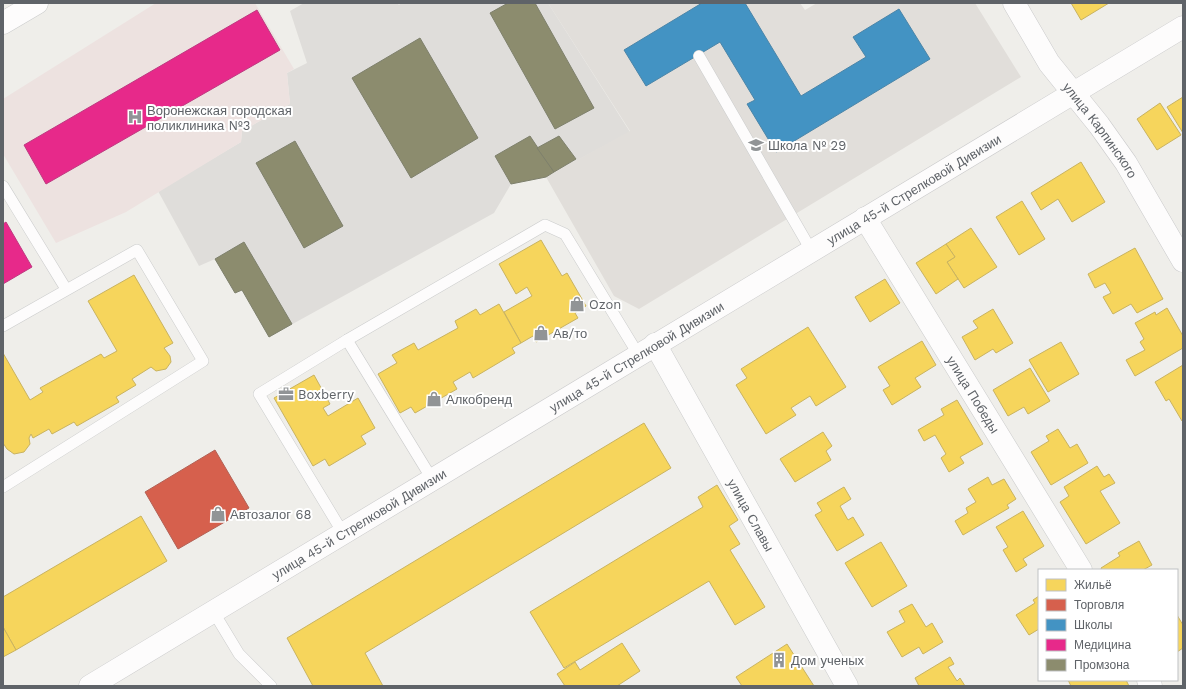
<svg xmlns="http://www.w3.org/2000/svg" width="1186" height="689" font-family="'Work Sans',sans-serif">
<style>
.industrial{fill:#dfddda}
.education{fill:#e1deda}
.medical{fill:#ede2e0}
.homes{fill:#f6d55c;stroke:#c9b360}
.shops{fill:#d6604d;stroke:#b26155}
.schools{fill:#4393c3;stroke:#4b85a8}
.health{fill:#e7298a;stroke:#be3a80}
.industry{fill:#8c8c6e;stroke:#7e806c}
.lines{fill:none;stroke-linecap:round;stroke-linejoin:round}
.lane-casing{stroke:#cbcccc;stroke-width:12}
.street-casing{stroke:#cbcccc;stroke-width:23}
.secondary-casing{stroke:#cacacb;stroke-width:23}
.lane{stroke:#fdfcfc;stroke-width:11}
.street{stroke:#fdfcfc;stroke-width:22}
.secondary{stroke:#fdfcfc;stroke-width:22}
.labels{text-anchor:middle;stroke-width:4;stroke-linejoin:round;paint-order:stroke}
.poi-label{font-size:13px;fill:#5f6368;stroke:#fff;text-anchor:start}
.street-label{font-size:13px;fill:#5f6368;stroke:#fff}
</style>
<rect width="100%" height="100%" fill="#efeeea"/>
<polygon class="industrial" points="304,3 397,3 399,5 401,3 548,3 630,132 546,177 511,184 494,213 269,337 242,290 235,293 215,259 199,266 158,191 241,142 242,131 290,104 287,73 307,63 290,11"/>
<polygon class="education" points="548,3 800,3 805,10 817,3 975,3 1021,77 639,309 614,296 546,177 630,131"/>
<polygon class="medical" points="156,3 255,3 294,69 287,73 290,104 242,131 241,142 126,212 56,243 3,154 3,99"/>
<g class="homes">
<polygon points="1071,3 1109,3 1081,20"/>
<polygon points="1183,97 1183,133 1167,107"/>
<polygon points="1160,103 1181,135 1157,150 1137,119"/>
<polygon points="1081,162 1105,202 1072,222 1058,199 1041,210 1031,193"/>
<polygon points="1022,201 1045,239 1019,255 996,217"/>
<polygon points="971,228 997,267 964,288 947,262 955,257 946,244"/>
<polygon points="541,240 562,276 567,273 586,306 575,313 578,318 536,342 533,336 521,343 504,312 532,296 527,287 516,294 499,264"/>
<polygon points="946,244 955,257 947,262 958,279 936,294 916,263"/>
<polygon points="1135,248 1163,299 1137,313 1131,304 1113,314 1103,297 1111,293 1105,283 1095,288 1088,274"/>
<polygon points="134,275 173,343 164,348 170,356 171,362 166,369 156,371 151,367 132,379 136,385 116,397 119,402 77,426 74,422 52,434 49,429 33,438 31,434 29,438 30,444 24,452 14,454 7,449 3,443 3,353 30,400 43,392 40,388 101,354 104,358 117,351 88,301"/>
<polygon points="885,279 900,303 870,322 855,297"/>
<polygon points="499,304 521,343 512,348 515,353 473,378 470,372 453,382 457,389 415,413 411,407 400,413 378,374 397,363 392,355 414,343 418,350 458,328 455,321 476,309 480,315"/>
<polygon points="1167,308 1183,336 1183,348 1135,376 1126,360 1145,350 1140,342 1144,339 1135,323 1155,312 1156,315"/>
<polygon points="993,309 1013,343 996,353 993,349 975,360 962,337 978,328 973,321"/>
<polygon points="808,327 846,387 816,406 810,396 791,408 796,415 766,434 736,385 747,378 741,369"/>
<polygon points="922,341 936,365 915,378 921,387 892,405 883,390 890,386 878,367"/>
<polygon points="1061,342 1079,374 1048,392 1029,360"/>
<polygon points="1183,365 1183,420 1182,421 1169,399 1166,401 1155,382"/>
<polygon points="1030,368 1050,401 1028,414 1024,407 1008,416 993,390"/>
<polygon points="314,375 330,404 323,408 328,416 358,398 375,428 361,436 366,444 329,466 325,459 313,466 274,398"/>
<polygon points="957,400 983,444 960,457 964,463 949,472 941,458 946,454 935,435 924,441 918,430 944,415 941,409"/>
<polygon points="644,423 671,468 365,653 383,686 313,686 287,638"/>
<polygon points="1058,429 1070,448 1077,444 1088,463 1051,485 1031,452 1049,441 1046,436"/>
<polygon points="823,432 832,446 826,451 831,460 795,482 780,459"/>
<polygon points="1097,466 1104,477 1109,474 1115,483 1100,491 1120,523 1086,544 1060,502 1069,496 1064,487"/>
<polygon points="988,477 992,485 1004,479 1016,499 1007,505 1009,508 963,535 955,521 968,513 966,508 976,502 968,489"/>
<polygon points="717,485 738,520 729,526 740,544 730,550 765,607 735,625 709,581 564,668 530,612 703,507 698,497"/>
<polygon points="844,487 851,499 840,506 848,520 853,517 864,535 837,551 815,515 822,511 817,503"/>
<polygon points="1023,511 1044,546 1023,559 1027,565 1016,572 1003,550 1008,547 996,527"/>
<polygon points="141,516 167,561 16,650 3,627 3,597"/>
<polygon points="1139,541 1152,565 1143,570 1102,570 1101,568 1120,556 1118,553"/>
<polygon points="881,542 907,586 872,607 845,563"/>
<polygon points="1039,596 1039,629 1029,635 1016,615 1035,603 1033,600"/>
<polygon points="912,604 926,627 932,623 943,642 923,654 919,647 902,657 887,632 905,622 899,611"/>
<polygon points="1177,615 1183,625 1183,648 1177,652"/>
<polygon points="3,627 16,650 3,657"/>
<polygon points="622,643 640,671 617,686 565,686 557,674 575,662 580,670"/>
<polygon points="787,644 814,686 742,686 736,677"/>
<polygon points="950,657 954,664 948,667 957,681 960,678 965,686 919,686 915,678"/>
<polygon points="1068,680 1126,680 1129,686 1071,686"/>
</g>
<polygon class="shops" points="215,450 249,508 178,549 145,492"/>
<polygon class="schools" points="702,3 745,3 801,96 866,57 853,37 899,9 930,59 776,152 747,104 755,100 720,42 646,86 624,50"/>
<g class="health">
<polygon points="257,10 280,50 46,184 24,145"/>
<polygon points="6,222 32,267 3,284 3,224"/>
</g>
<g class="industry">
<polygon points="508,3 535,3 594,108 555,129 490,13"/>
<polygon points="420,38 478,138 411,178 352,78"/>
<polygon points="530,136 554,172 546,177 511,184 495,156"/>
<polygon points="559,136 576,159 554,172 537,148"/>
<polygon points="295,141 343,226 304,248 256,163"/>
<polygon points="244,242 292,324 269,337 242,290 235,293 215,259"/>
</g>
<g class="lines">
<g class="lane-casing">
<g id="lane">
<polyline points="699,56 811,250"/>
<polyline points="3,186 66,289"/>
<polyline points="3,326 137,250 203,361 3,487"/>
<polyline points="347,340 432,479"/>
<polyline points="343,533 259,394 347,340 545,225 565,234 638,354"/>
<polyline points="213,611 239,654 271,686"/>
</g>
</g>
<g class="street-casing">
<g id="street">
<polyline points="3,23 37,3"/>
<path id="s1" d="M865,218L1081,570"/>
<path id="s2" d="M655,344L847,686"/>
<polyline points="1148,680 1151,686"/>
</g>
</g>
<g class="secondary-casing">
<g id="secondary">
<path id="s3" d="M1014,3L1049,63L1099,125L1126,163L1183,261"/>
<path id="s4" d="M90,686L1183,27"/>
</g>
</g>
<use href="#lane" class="lane"/>
<use href="#street" class="street"/>
<use href="#secondary" class="secondary"/>
</g>
<defs>
<g id="hospital-bare" transform="scale(1.2)"><path d="M-5-5h3v3.5h4V-5h3V5h-3V1.5h-4V5h-3Z" fill="#919496" stroke="#fff" stroke-width="2.5" paint-order="stroke"/></g>
<g id="school-bare" transform="scale(1.2)"><path d="M0-5L7-2L0 1L-7-2ZM-4 1L0 2.5L4 1V4Q0 6-4 4Z" fill="#919496" stroke="#fff" stroke-width="2.5" paint-order="stroke"/></g>
<g id="shop-bare" transform="scale(1.2)"><path d="M-5-2.5h2.3a2.7 3.5 0 0 1 5.4 0H5L5.5 6h-11ZM-1.5-2.5h3a1.5 2.3 0 0 0-3 0Z" fill="#919496" stroke="#fff" stroke-width="2.5" paint-order="stroke"/></g>
<g id="office-bare" transform="scale(1.2)"><path d="M-6-3h4V-5.5h4V-3h4V5H-6ZM-1-4.5V-3h2v-1.5ZM-6 0V1H6V0Z" fill="#919496" stroke="#fff" stroke-width="2.5" paint-order="stroke"/></g>
<g id="building-bare" transform="scale(1.2)"><path d="M-4-6H4V6H1V3H-1V6H-4ZM-2.5-4.3h1.7v1.8h-1.7ZM.8-4.3h1.7v1.8H.8ZM-2.5-1h1.7V.8h-1.7ZM.8-1h1.7V.8H.8Z" fill="#919496" stroke="#fff" stroke-width="2.5" paint-order="stroke"/></g>
</defs>
<g fill-rule="evenodd">
<use href="#hospital-bare" x="135" y="117"/>
<use href="#school-bare" x="756" y="145"/>
<use href="#shop-bare" x="577" y="304"/>
<use href="#shop-bare" x="541" y="333"/>
<use href="#office-bare" x="286" y="394"/>
<use href="#shop-bare" x="434" y="399"/>
<use href="#shop-bare" x="218" y="514"/>
<use href="#building-bare" x="779" y="660"/>
</g>
<g class="labels">
<g class="poi-label">
<text x="147" y="115">Воронежская городская<tspan x="147" dy="15">поликлиника №3</tspan></text>
<text x="768" y="150">Школа № 29</text>
<text x="589" y="309">Ozon</text>
<text x="553" y="338">Ав/то</text>
<text x="298" y="399">Boxberry</text>
<text x="446" y="404">Алкобренд</text>
<text x="230" y="519">Автозалог 68</text>
<text x="791" y="665">Дом ученых</text>
</g>
<g class="street-label">
<text dy="5" stroke="none"><textPath href="#s3" startOffset="154">улица Карпинского</textPath></text>
<text dy="5" stroke="none"><textPath href="#s4" startOffset="962">улица 45-й Стрелковой Дивизии</textPath></text>
<text dy="5" stroke="none"><textPath href="#s4" startOffset="638">улица 45-й Стрелковой Дивизии</textPath></text>
<text dy="5" stroke="none"><textPath href="#s1" startOffset="207">улица Победы</textPath></text>
<text dy="5" stroke="none"><textPath href="#s2" startOffset="196">улица Славы</textPath></text>
<text dy="5" stroke="none"><textPath href="#s4" startOffset="314">улица 45-й Стрелковой Дивизии</textPath></text>
</g>
</g>
<rect width="1186" height="689" fill="none" stroke="#5f6368" stroke-width="8"/>
<rect x="1038" y="569" width="140" height="112" fill="#ffffff" stroke="#bfc1c3"/>
<rect x="1046" y="579" width="20" height="12" fill="#f6d55c" stroke="#bfc1c3"/>
<text x="1074" y="589" font-size="12" fill="#5f6368">Жильё</text>
<rect x="1046" y="599" width="20" height="12" fill="#d6604d" stroke="#bfc1c3"/>
<text x="1074" y="609" font-size="12" fill="#5f6368">Торговля</text>
<rect x="1046" y="619" width="20" height="12" fill="#4393c3" stroke="#bfc1c3"/>
<text x="1074" y="629" font-size="12" fill="#5f6368">Школы</text>
<rect x="1046" y="639" width="20" height="12" fill="#e7298a" stroke="#bfc1c3"/>
<text x="1074" y="649" font-size="12" fill="#5f6368">Медицина</text>
<rect x="1046" y="659" width="20" height="12" fill="#8c8c6e" stroke="#bfc1c3"/>
<text x="1074" y="669" font-size="12" fill="#5f6368">Промзона</text>
</svg>
